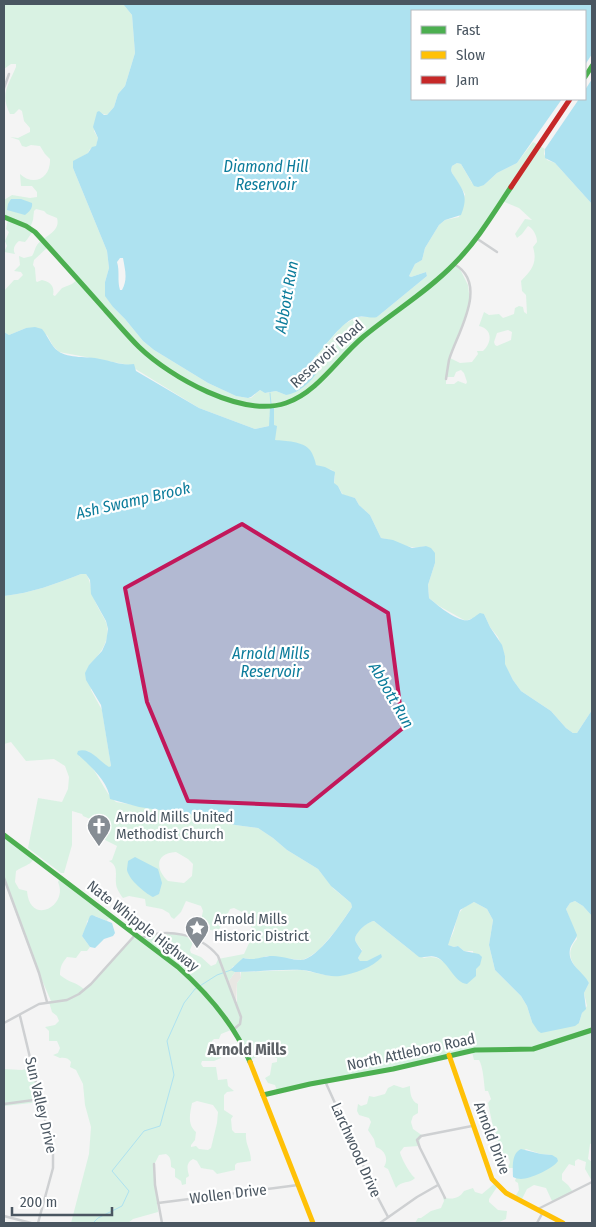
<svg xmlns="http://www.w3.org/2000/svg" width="596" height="1227" font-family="'Fira Sans Condensed',sans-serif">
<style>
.commercial{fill:#e8e7e3}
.green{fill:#d9f2e3;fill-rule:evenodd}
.water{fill:#aee2f0;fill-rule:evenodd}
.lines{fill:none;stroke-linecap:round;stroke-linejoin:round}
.stream{stroke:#aee2f0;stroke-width:1}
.street{stroke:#ced0d2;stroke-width:2.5}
.fast{stroke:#4caf50;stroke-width:5}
.slow{stroke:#ffc107;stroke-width:5}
.jam{stroke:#c62828;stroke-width:5}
.marked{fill:#c2185b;fill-opacity:0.2;stroke:#c2185b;stroke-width:4;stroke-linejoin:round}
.labels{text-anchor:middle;stroke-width:4.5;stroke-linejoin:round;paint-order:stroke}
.street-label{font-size:15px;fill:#4a5661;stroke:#fff}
.poi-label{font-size:15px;fill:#4a5661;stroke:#fff;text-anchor:start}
.water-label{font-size:16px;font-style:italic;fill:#0c7c9b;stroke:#fff}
.neighbourhood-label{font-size:16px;font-weight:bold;fill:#5f6368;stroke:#fff}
</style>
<rect width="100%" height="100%" fill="#f4f4f4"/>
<polygon class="commercial" points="235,972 240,972 241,978 237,983 236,1005 228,982"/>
<g class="green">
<path d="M4,4H123L132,15L135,53L125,86L118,94L114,107L107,115L100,113L94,131L98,138L96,147L90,149L88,153L73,162V168L107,251L109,268L105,282L113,307L125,319L143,341L154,350L208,383L236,396L248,398H251L260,390L266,393L276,391L286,395L318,366L313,364L314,358L343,325L357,317H377L427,276L426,272L411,277L409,276L415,264L422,260L425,248L439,225L445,220L459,217L465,194L452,173L451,170L452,166L457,163L461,164L472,183L484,185L497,173L517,163L533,142L545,149L544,154L547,160L555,163L592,204V710L577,733H573L566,728L551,711L521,691L513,680L505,665V656L498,637L490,627L484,614L468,620H464L439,606L429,598L428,585L435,563L426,546C407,551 399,541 381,538L370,515L359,505L355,498L343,495L338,486L334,484L335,476L332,470L316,465L290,442L275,441L274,426L269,414L271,421L269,426L255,429L199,408L129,365L59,352L53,346L47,335L26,328L9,335L4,332V291L14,280H18L23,275L21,272L14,271L20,265L19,256L24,258L32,256C34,253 35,248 37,245C44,236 61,232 57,218L47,214L44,211L36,209L34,211L33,220L30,228L34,231C30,234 28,239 25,242L19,241C15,244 12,249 15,254L4,252L7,246L5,241L9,232L6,229L8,219L4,217V200L12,195L30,198L37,197V192L32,186H21L20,174C34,187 51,178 50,159L45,154L40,146L31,145L26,147L22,146L19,140L10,137L18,138L30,132V128L24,121L22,111L19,109L14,114H10C0,94 8,86 16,67V64H11L4,69ZM502,201L519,208L532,220L525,219L515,234L517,238L522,234L528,226C534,229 537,237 537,242L533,247C538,263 531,271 521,281L522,291L526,295L527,314L524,312L523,307L519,306L515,308L514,314L503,318L499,314L489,315L484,312L479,326C493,329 492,343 483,351H477L478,354L472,362L460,363L450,358L470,302L468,285L460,269L455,264ZM49,246L78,279L72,284L62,288L55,296L53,295C55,286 50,282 42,280L37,282L36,281L35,268L33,265L34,260ZM508,330L512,332L511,340L497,346L495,345L494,342L497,333ZM461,370L464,373L467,382L466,384L458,381L454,384H446V377H454L456,372Z"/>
<path d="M81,574H86C91,581 90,588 93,596C96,605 101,612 105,620C113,637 101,654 89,665L91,690L102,710L111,766L109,768L88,751L79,756C99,768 101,790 116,802L207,817L235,825L258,828L273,838L287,850L318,869L334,889L351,903L352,907L337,929L319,950L309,957L302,960L266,956L257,960L243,958L237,965L232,967L235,972L228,982L237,1004V983L241,978V972L302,970L330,976L367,961H360L358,958L362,950C360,948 355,942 355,939C356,931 367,922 374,921L414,953L424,958C442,953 450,969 460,981L475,973L473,951H464L458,946L454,947L447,945C450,939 454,933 455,926C459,912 459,909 474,902L487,909L493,920L489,945L495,970L521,996L527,1006L532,1022L579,1023L582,1013L587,1006L584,993L589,983C577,967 561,958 577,939L566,909L570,903L575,901L583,906L592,916V1143L590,1144L588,1159L592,1162V1181L585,1169L586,1162L578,1159L575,1161V1166L569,1164L562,1174V1180L568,1185L573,1192L552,1201L546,1188L534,1185L527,1189L521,1201L515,1197L519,1190L518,1183L515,1181L516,1178L552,1155L541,1154L526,1149L514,1159L513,1168H508L510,1162L508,1156L503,1153L501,1146L498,1143V1138L493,1127L488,1103L491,1099L488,1091H485C484,1083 483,1066 479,1060H474L472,1052L390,1070L385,1073L384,1071L278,1093L275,1085L268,1083L265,1078L270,1075L272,1063L277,1062V1058L263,1055L249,1060L231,1030L221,1034L219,1039H214L212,1041V1054L221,1056V1058L214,1061H202L201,1064L203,1067H216L218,1080L227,1079L228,1086L234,1091L227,1092L224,1095V1110L233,1116L231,1119L232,1130L235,1133H246C245,1145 251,1149 251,1161L237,1163L235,1165V1170L217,1174L213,1170L201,1168L197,1161L193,1159C186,1163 187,1168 189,1176L186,1178V1184L182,1185L181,1181L175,1177V1169L171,1167C171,1161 171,1157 166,1154L159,1155L154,1165L158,1212L133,1219L128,1223H71L89,1154L91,1127L85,1105L83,1084L76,1070L70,1067L71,1062C69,1058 64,1057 60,1058L53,1055L58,1053L60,1048L57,1041H49V1031L45,1027L55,1025L59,1021L57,1016L52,1012L49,1002L51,1001L34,962L4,881V835L34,859C29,866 23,866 16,871L15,882L19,889L27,891C30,927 69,906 58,882L60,878L115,921L108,919L107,921L95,916L87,921L86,928L82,936L90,947L87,951H81L76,958L67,957C62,963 60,967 60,975C69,983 77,982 85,990L134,935L141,939L156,933L183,935L194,940L190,950L191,953L201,957L211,966L216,964L218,959L244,954L250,941C256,939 256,936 255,930L251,927L252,917L234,908L230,909C226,916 223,924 218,931L210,930V925L201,920L203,911L201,906L186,901L181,912L174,919L171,917L169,913L162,909L146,906L145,899L129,896L123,898C120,894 116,888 116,883C115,875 119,866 109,861L112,860L117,846L103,839L104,836L90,830L93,823L90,819L83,816L82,814L72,811V845L64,873H61L28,848L38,798L62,802L68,789L69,777L65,766L54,759L26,761L11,742L4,744V596C32,593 55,584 81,574ZM176,852L188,859L193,864L192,876L184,883L168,881C155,869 155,853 176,852ZM197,1101L213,1105L218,1112L217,1123L211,1148L208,1150L199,1149L196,1146L191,1147V1145L195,1140L196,1132C187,1124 190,1114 192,1103Z"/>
<polygon points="32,1067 39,1100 31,1103 4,1106 4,1069 22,1070"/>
<path d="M394,1085L403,1088L410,1086C410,1093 411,1101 418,1104V1113L413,1116L411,1122L413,1129L423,1136L420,1139L419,1146L404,1147L400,1152C401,1158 410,1174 415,1178C410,1184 401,1180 396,1188L388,1169L384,1167C389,1159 385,1150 376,1147L374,1139L368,1130L371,1122L369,1118L359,1115L357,1111L358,1104L361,1106L367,1104L369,1096L374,1097L385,1094L388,1088Z"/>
<path d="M494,1184L497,1187L489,1199V1202L498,1210L507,1211L506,1219L497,1223H415L418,1218H421L431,1211L441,1208L444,1201L443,1197C451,1200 459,1199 464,1191L473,1188L475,1192L482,1194Z"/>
</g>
<g class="water">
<path d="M123,4H592V54L585,65V11H412V99H562L517,163L497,173L484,185L478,187L474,186L461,164L457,163L452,166L451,170L452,173C463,190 469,195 461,215L445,220L439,225L425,248L422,260L415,264L409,276L411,277L426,272L427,276L377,317C371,319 364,315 357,317C343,320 325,347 314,358L313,364L320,368C313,380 300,393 286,395L276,391L265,393L260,390L251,397L248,398L236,396L208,383L154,350L143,341L125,319L113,307L105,296V282L109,268L107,251L73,168V161L88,153L92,147L96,146L98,138L93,127L97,112L99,111L104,115H107L114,107L118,94L125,86L135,53L132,15ZM120,258H123C125,270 128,279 122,290H120C117,281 120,271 117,262Z"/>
<polygon points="592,79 592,204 555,163 545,158 545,149 579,99 585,99 585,90"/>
<path d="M11,199H21L32,203C33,208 29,212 25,215L7,210L8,204Z"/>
<path d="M35,327L42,329C48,336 51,346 58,351C69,359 88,356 100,359C112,361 122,366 134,364L136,371L199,408L255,429L269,426L270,407H274V425L277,426L275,440C285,441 303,441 310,450C313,454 315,460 316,465L325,467L335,472L334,483L338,486L342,494L355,498L359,505L370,515L381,538L393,540L412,548L426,546L431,548L435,553V563L428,585L429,598C436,604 458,623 469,620C472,619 477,615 480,613L484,614L490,627L502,645L505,656V664L513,680L521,691L551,711L566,728L573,733H577L592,710V916L583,906L575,901L570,903L566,909L577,935C576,940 571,944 570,949C567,965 583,971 589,983L584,993L586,1009L582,1013L579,1023L575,1026L541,1033L538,1031L532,1022L527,1006L521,996L495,970L489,945L493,920L487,909L474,902L460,910L448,945L454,947L458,946L464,951L479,954L482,957L480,965L476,969V976L467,984C454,983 449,962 436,957C430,955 425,958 419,957L374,921C367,922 356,932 355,939C355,942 360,948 362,951L358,958L360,961H367L381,954L382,957C373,967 354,974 340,976C328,978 314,971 302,970C279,969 257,972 235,972L230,970L243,958C258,961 260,956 273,956C282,956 292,960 301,960C318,959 343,921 352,907L351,903L331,886L318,869L287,850L273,838L258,828L235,825L207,817L139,807L110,799C109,783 90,765 77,754L78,751C90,747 99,761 109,767L111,766L101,705L86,680L85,673L89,665L102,651L106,642L108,629L106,621L91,594L90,580L86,574H81C55,584 32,593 4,596V332L9,335L26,328Z"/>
<path d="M135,857L158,869L162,883L159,894L153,897C145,893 129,880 127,870C127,869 128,862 128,861Z"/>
<polygon points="92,915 112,923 115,933 113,936 104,939 95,948 90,947 82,936 90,916"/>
<path d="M521,1149L541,1154L552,1155L557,1158L558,1161C554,1168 530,1179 521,1179C519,1179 515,1178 513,1177C513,1167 511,1154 521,1149Z"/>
</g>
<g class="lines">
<g class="stream">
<polyline points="270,393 271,404"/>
<polyline points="93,1223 98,1218 122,1206 129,1191 112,1171 144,1131 160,1126 174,1075 167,1041 184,1003 195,989 217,975 231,970"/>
</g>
<g class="street">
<polyline points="4,88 9,74"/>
<polyline points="476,238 497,252"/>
<path d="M446,379C447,372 448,366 449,360C457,333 490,284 454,264"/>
<polyline points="4,878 39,973 47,1002"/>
<path d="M141,938C167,928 199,933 218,956L241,1017L240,1024L233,1030"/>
<polyline points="20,1016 53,1153 53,1168 38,1223"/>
<polyline points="4,1023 39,1004 67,1000 79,994 91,984 136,934"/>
<polyline points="325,1081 377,1196 388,1217"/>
<polyline points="4,1104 41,1099"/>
<polyline points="154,1164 155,1185 162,1223"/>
<polyline points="445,1198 420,1148 417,1140 421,1136 472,1126"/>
<polyline points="158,1203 298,1185"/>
<polyline points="538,1209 592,1182"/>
<polyline points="4,1216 31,1223"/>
<polyline points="380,1223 417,1197 438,1185"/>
<polyline points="537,1223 543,1212"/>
</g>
<g class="fast">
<polyline points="585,77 592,66"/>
<path d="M4,217L26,226L35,232C59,258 82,284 106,311C117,323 128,336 139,347C170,377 242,418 286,403C318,392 338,358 363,337C393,312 427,292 454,264C477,241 493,214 511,187"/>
<path d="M4,835L178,967C207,993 235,1025 250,1062"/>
<polyline points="263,1095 310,1084 393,1069 475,1050 533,1049 592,1030"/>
</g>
<g class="slow">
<polyline points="449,1055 492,1179 506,1193 563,1223"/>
<polyline points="250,1062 313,1223"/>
</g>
<polyline class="jam" points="511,187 570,99"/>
</g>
<path class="marked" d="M242,524L388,613L403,728L307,806L188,801L147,702L125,588Z"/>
<defs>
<g id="church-pin" transform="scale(1.25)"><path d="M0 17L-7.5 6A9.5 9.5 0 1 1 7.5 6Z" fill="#868d94" stroke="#fff"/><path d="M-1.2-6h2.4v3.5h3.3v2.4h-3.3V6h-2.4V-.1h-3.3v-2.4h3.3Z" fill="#fff"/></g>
<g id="sight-pin" transform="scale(1.25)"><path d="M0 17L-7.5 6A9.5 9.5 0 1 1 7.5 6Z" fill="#868d94" stroke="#fff"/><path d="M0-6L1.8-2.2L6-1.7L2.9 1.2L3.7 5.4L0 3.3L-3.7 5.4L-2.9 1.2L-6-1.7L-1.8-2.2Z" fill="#fff"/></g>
</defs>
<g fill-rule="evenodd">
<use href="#church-pin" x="99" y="826"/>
<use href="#sight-pin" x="197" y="928"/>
</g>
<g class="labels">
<g class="street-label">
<text transform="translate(327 354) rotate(-42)" y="5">Reservoir Road</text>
<text transform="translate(143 926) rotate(38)" y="5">Nate Whipple Highway</text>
<text transform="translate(411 1052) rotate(-12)" y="5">North Attleboro Road</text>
<text transform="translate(41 1105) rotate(77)" y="5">Sun Valley Drive</text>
<text transform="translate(492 1138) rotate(69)" y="5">Arnold Drive</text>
<text transform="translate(356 1150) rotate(66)" y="5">Larchwood Drive</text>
<text transform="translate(228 1194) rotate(-7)" y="5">Wollen Drive</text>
</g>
<g class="poi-label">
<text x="116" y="822">Arnold Mills United<tspan x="116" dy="17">Methodist Church</tspan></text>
<text x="214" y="924">Arnold Mills<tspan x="214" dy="17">Historic District</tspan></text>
</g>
<g class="water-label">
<text x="266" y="172">Diamond Hill<tspan x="266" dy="18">Reservoir</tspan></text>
<text transform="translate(286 297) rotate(-80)" y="6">Abbott Run</text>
<text transform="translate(133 500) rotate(-13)" y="6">Ash Swamp Brook</text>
<text x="271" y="659">Arnold Mills<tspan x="271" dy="18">Reservoir</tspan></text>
<text transform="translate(392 695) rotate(60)" y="6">Abbott Run</text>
</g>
<g class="neighbourhood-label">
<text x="247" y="1055">Arnold Mills</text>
</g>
</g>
<rect width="596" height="1227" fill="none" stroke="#4a5661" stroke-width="10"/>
<rect x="411" y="10" width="175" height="90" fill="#ffffff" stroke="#b7bbc0"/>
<rect x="421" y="26" width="25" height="8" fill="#4caf50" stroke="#b7bbc0"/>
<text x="456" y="35" font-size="15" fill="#4a5661">Fast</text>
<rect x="421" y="51" width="25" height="8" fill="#ffc107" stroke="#b7bbc0"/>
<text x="456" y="60" font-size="15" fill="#4a5661">Slow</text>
<rect x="421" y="76" width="25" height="8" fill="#c62828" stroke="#b7bbc0"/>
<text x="456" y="85" font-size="15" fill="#4a5661">Jam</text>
<path d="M12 1207v8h100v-8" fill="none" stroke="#4a5661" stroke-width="2.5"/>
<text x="20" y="1207" font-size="15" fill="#4a5661" stroke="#ffffff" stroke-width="4" paint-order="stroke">200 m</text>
</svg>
